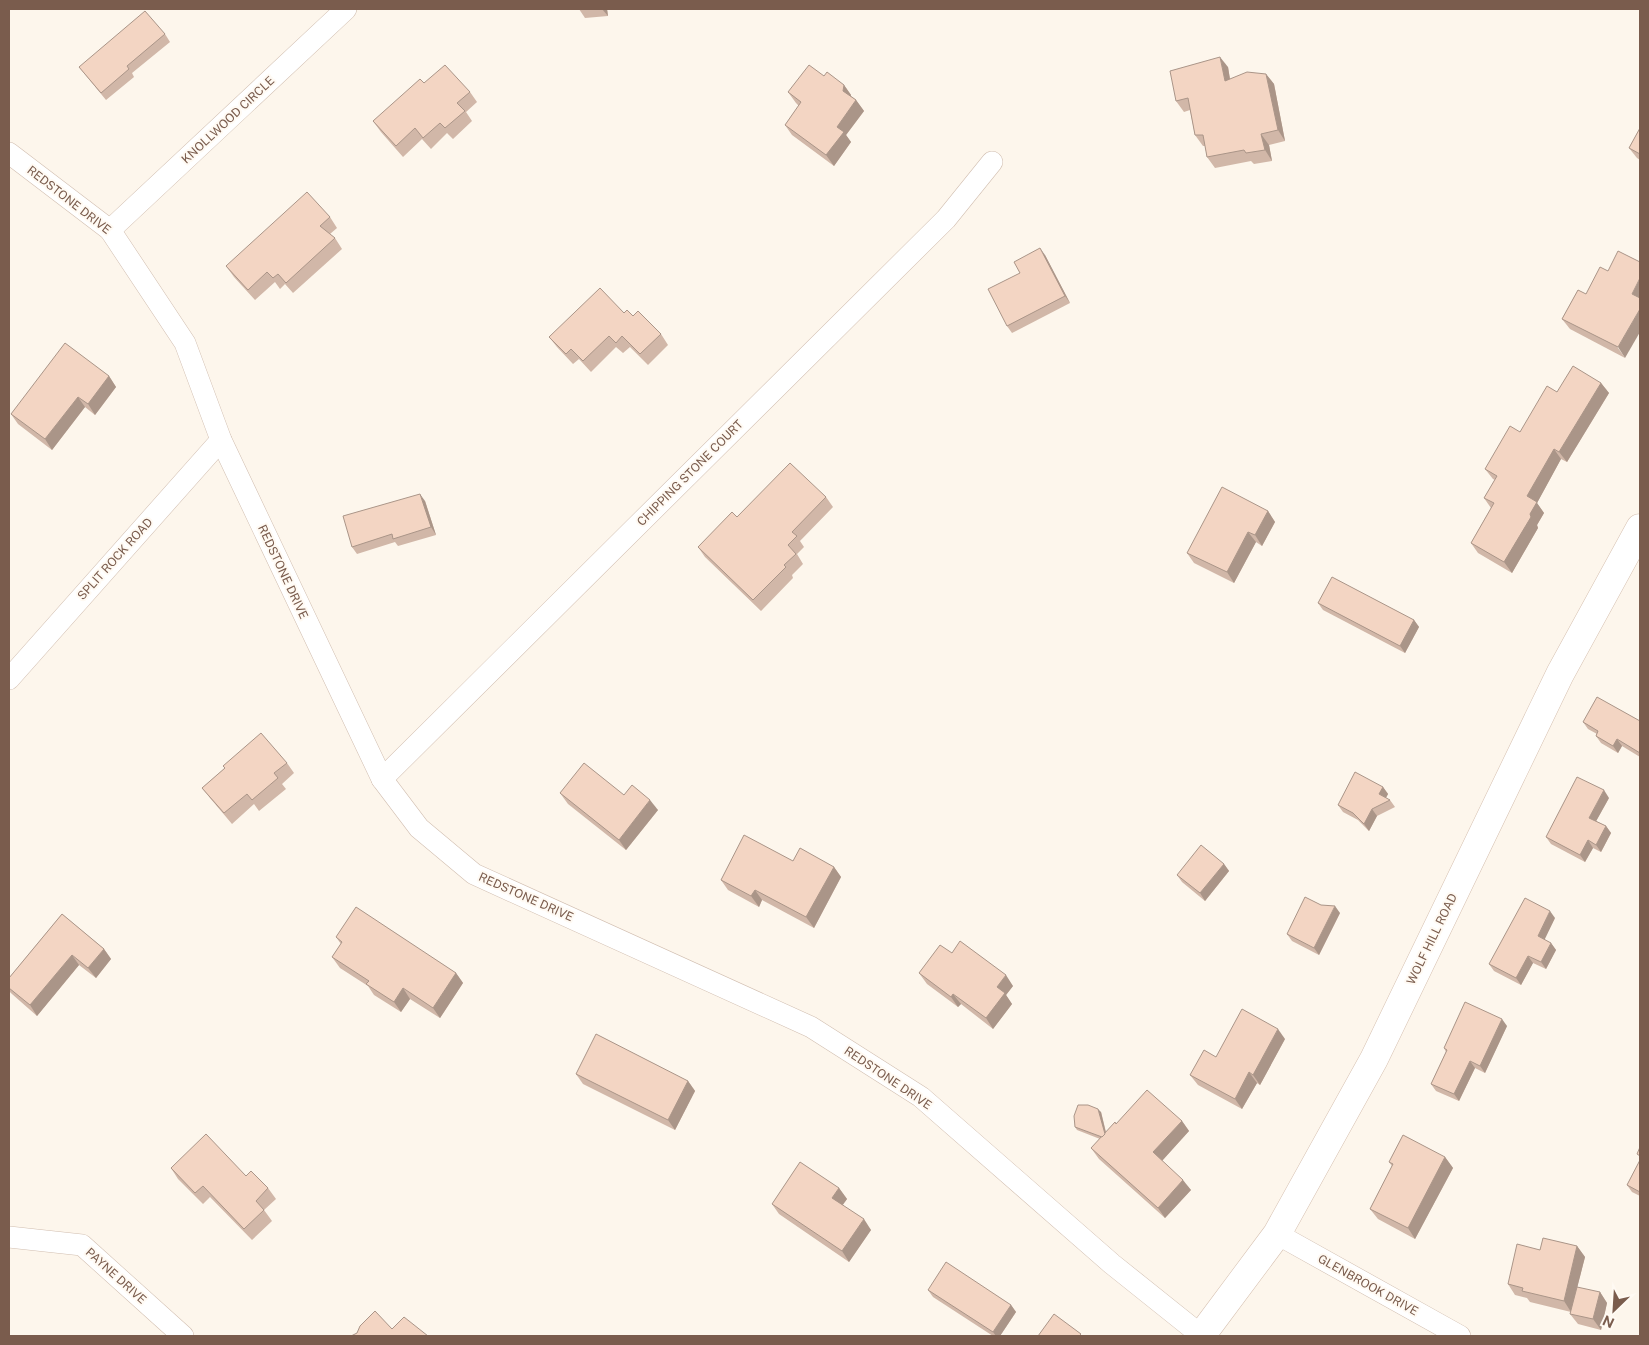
<svg xmlns="http://www.w3.org/2000/svg" width="1649" height="1345" font-family="'Public Sans',sans-serif">
<style>
.lines{fill:none;stroke-linecap:round;stroke-linejoin:round}
.street-casing{stroke:#d1beb0;stroke-width:22}
.secondary-casing{stroke:#d6c0b0;stroke-width:29}
.street{stroke:#fff;stroke-width:21}
.secondary{stroke:#fff;stroke-width:28}
.wall{fill:#d1b7a8}
.shaded-wall{fill:#aa9588}
.building{fill:#f3d5c3;stroke:#aa9588}
.labels{text-anchor:middle;stroke-width:4;stroke-linejoin:round;paint-order:stroke}
.street-label{font-size:12px;fill:#7a5c4d;stroke:#fffaf3}
</style>
<rect width="100%" height="100%" fill="#fdf6ec"/>
<g class="lines">
<g class="street-casing">
<g id="street">
<polyline points="9,153 110,230 185,343 221,440 382,779 419,828 474,874 811,1027 921,1097 1112,1264 1202,1336"/>
<polyline points="110,230 346,9"/>
<polyline points="9,679 221,440"/>
<polyline points="382,779 946,219 992,162"/>
<polyline points="1277,1234 1460,1336"/>
<polyline points="9,1237 82,1245 183,1336"/>
</g>
</g>
<g class="secondary-casing">
<polyline id="secondary" points="1201,1336 1277,1234 1374,1059 1560,674 1640,528"/>
</g>
<use href="#street" class="street"/>
<use href="#secondary" class="secondary"/>
</g>
<g class="wall">
<polygon points="579,9 607,9 608,16 585,18"/>
<polygon points="165,34 170,42 132,73 134,77 106,100 79,67"/>
<polygon points="1228,67 1230,79 1266,74 1274,84 1285,141 1269,145 1272,161 1254,164 1251,161 1215,168 1207,157 1205,146 1203,146 1195,135 1190,110 1184,112 1176,101"/>
<polygon points="424,83 470,92 477,102 466,112 472,121 453,139 447,133 431,149 422,139 403,157 381,132 373,121"/>
<polygon points="844,85 851,95 851,96 856,100 864,111 846,135 851,142 834,166 792,135 785,125 799,106 796,103 788,92"/>
<polygon points="1640,128 1640,160 1637,158 1629,148"/>
<polygon points="330,217 337,228 330,234 335,238 342,249 293,293 285,284 280,289 275,282 255,300 234,277 226,266"/>
<polygon points="1045,255 1070,303 1012,333 1007,326 1020,273"/>
<polygon points="1578,290 1625,358 1570,329 1562,319"/>
<polygon points="624,313 633,316 661,334 668,345 648,365 630,347 623,353 616,347 591,372 579,359 573,364 557,347 549,337"/>
<polygon points="109,376 116,387 95,415 85,407 52,450 18,424 11,414"/>
<polygon points="1601,383 1609,393 1567,462 1561,459 1537,503 1544,513 1537,525 1538,528 1512,573 1478,553 1471,543 1491,508 1484,498 1495,480 1493,479 1485,469 1557,392"/>
<polygon points="826,497 833,507 800,541 804,547 797,554 803,564 792,575 793,578 761,611 705,557 698,547 737,517"/>
<polygon points="425,501 436,535 398,546 395,542 357,554 352,547"/>
<polygon points="1268,511 1275,522 1262,546 1256,542 1234,583 1194,563 1187,553"/>
<polygon points="1318,603 1414,620 1419,627 1405,653 1323,610"/>
<polygon points="1640,721 1640,757 1622,746 1618,753 1601,743 1596,736 1597,734 1588,729 1583,722"/>
<polygon points="287,763 294,773 282,784 286,789 259,811 254,804 232,824 210,798 202,788 225,768 223,766"/>
<polygon points="1383,787 1388,794 1386,798 1390,800 1395,807 1377,816 1369,831 1358,820 1343,812 1338,805"/>
<polygon points="560,793 624,795 658,810 626,850 568,804"/>
<polygon points="1609,798 1596,821 1606,826 1611,833 1601,852 1593,848 1585,862 1551,844 1546,837"/>
<polygon points="793,861 834,867 841,877 814,928 762,900 759,907 728,890 721,880"/>
<polygon points="1224,864 1229,871 1205,901 1182,882 1177,875"/>
<polygon points="1340,913 1319,955 1292,941 1287,934"/>
<polygon points="62,914 104,949 111,959 96,978 79,965 37,1016 12,994 9,991 9,978"/>
<polygon points="1555,918 1544,939 1551,943 1556,950 1546,969 1533,963 1521,985 1494,971 1489,964"/>
<polygon points="336,937 456,973 463,983 440,1018 410,999 401,1012 374,995 368,986 340,968 332,957 341,944"/>
<polygon points="952,953 1013,986 1006,995 1012,1004 993,1029 961,1004 958,1007 927,984 919,973"/>
<polygon points="1507,1026 1485,1073 1475,1068 1459,1101 1436,1091 1431,1084 1446,1052 1444,1048"/>
<polygon points="1285,1039 1260,1085 1257,1083 1242,1109 1198,1085 1190,1075 1216,1057"/>
<polygon points="576,1074 688,1081 695,1091 675,1130 583,1084"/>
<polygon points="1101,1112 1106,1132 1116,1124 1182,1121 1189,1131 1162,1161 1191,1190 1165,1218 1099,1159 1091,1148 1100,1139 1077,1130 1075,1127"/>
<polygon points="1445,1157 1453,1168 1415,1239 1378,1219 1370,1209 1392,1166 1389,1162"/>
<polygon points="1640,1160 1640,1196 1632,1192 1627,1185"/>
<polygon points="171,1168 246,1176 268,1188 276,1199 264,1210 272,1221 252,1240 210,1197 203,1204 178,1179"/>
<polygon points="839,1188 847,1199 842,1205 871,1230 849,1262 779,1214 772,1204"/>
<polygon points="1577,1246 1585,1257 1573,1303 1600,1292 1607,1303 1601,1330 1578,1324 1570,1314 1571,1312 1530,1302 1527,1298 1515,1295 1508,1284 1540,1250"/>
<polygon points="928,1290 1011,1305 1016,1312 1000,1336 993,1336 933,1297"/>
</g>
<g class="shaded-wall">
<polygon points="602,9 607,9 608,16"/>
<polygon points="1220,57 1228,67 1232,92 1225,81"/>
<polygon points="1266,74 1274,84 1285,141 1278,130"/>
<polygon points="844,85 851,95 850,101 843,91"/>
<polygon points="856,100 864,111 846,135 851,142 834,166 826,155 837,127"/>
<polygon points="1261,134 1269,145 1272,161 1265,150"/>
<polygon points="1040,248 1045,255 1070,303 1065,296"/>
<polygon points="1640,278 1640,303 1632,294"/>
<polygon points="1640,309 1640,332 1625,358 1618,347"/>
<polygon points="109,376 116,387 95,415 88,404"/>
<polygon points="1601,383 1609,393 1567,462 1559,452"/>
<polygon points="78,397 85,407 52,450 45,439"/>
<polygon points="1554,449 1561,459 1537,503 1544,513 1537,525 1538,528 1512,573 1504,562 1530,514 1527,496"/>
<polygon points="420,494 425,501 436,535 431,527"/>
<polygon points="1268,511 1275,522 1262,546 1255,535"/>
<polygon points="1248,532 1256,542 1234,583 1227,572"/>
<polygon points="1414,620 1419,627 1405,653 1400,646"/>
<polygon points="1617,739 1622,746 1618,753 1613,746"/>
<polygon points="1383,787 1388,794 1384,801 1379,794"/>
<polygon points="1604,790 1609,798 1594,825 1589,818"/>
<polygon points="650,800 658,810 626,850 619,840"/>
<polygon points="1372,809 1377,816 1369,831 1364,824"/>
<polygon points="1606,826 1611,833 1601,852 1596,845"/>
<polygon points="1588,840 1593,848 1585,862 1580,855"/>
<polygon points="1224,864 1229,871 1205,901 1200,893"/>
<polygon points="834,867 841,877 814,928 806,917"/>
<polygon points="755,890 762,900 759,907 751,896"/>
<polygon points="1335,906 1340,913 1319,955 1314,948"/>
<polygon points="1550,911 1555,918 1543,943 1538,936"/>
<polygon points="1551,943 1556,950 1546,969 1541,962"/>
<polygon points="104,949 111,959 96,978 88,968"/>
<polygon points="72,955 79,965 37,1016 30,1005"/>
<polygon points="1528,956 1533,963 1521,985 1516,978"/>
<polygon points="456,973 463,983 440,1018 433,1008"/>
<polygon points="1006,975 1013,986 1006,995 1012,1004 993,1029 986,1018 997,987"/>
<polygon points="403,988 410,999 401,1012 394,1002"/>
<polygon points="953,994 961,1004 958,1007 951,997"/>
<polygon points="1502,1019 1507,1026 1485,1073 1480,1066"/>
<polygon points="1278,1029 1285,1039 1260,1085 1253,1075"/>
<polygon points="1470,1061 1475,1068 1459,1101 1454,1094"/>
<polygon points="1249,1072 1257,1083 1242,1109 1235,1099"/>
<polygon points="688,1081 695,1091 675,1130 668,1120"/>
<polygon points="1098,1109 1101,1112 1108,1142 1106,1138"/>
<polygon points="1182,1121 1189,1131 1160,1163 1153,1152"/>
<polygon points="1445,1157 1453,1168 1415,1239 1408,1228"/>
<polygon points="1183,1180 1191,1190 1165,1218 1158,1208"/>
<polygon points="839,1188 847,1199 840,1209 832,1198"/>
<polygon points="864,1219 871,1230 849,1262 842,1251"/>
<polygon points="1577,1246 1585,1257 1571,1312 1564,1301"/>
<polygon points="1600,1292 1607,1303 1601,1330 1593,1319"/>
<polygon points="1011,1305 1016,1312 1000,1336 996,1336 993,1332"/>
</g>
<g class="building">
<polygon points="145,11 165,34 127,66 129,69 101,93 79,67"/>
<polygon points="1220,57 1225,81 1247,72 1266,74 1278,130 1261,134 1265,150 1246,153 1244,150 1207,157 1203,135 1195,135 1188,98 1176,101 1170,71"/>
<polygon points="445,65 470,92 457,103 465,111 445,128 440,123 423,138 415,128 396,146 373,121 420,79 424,83"/>
<polygon points="809,65 824,76 827,72 844,85 843,91 856,100 837,127 844,132 826,155 785,125 801,102 788,92"/>
<polygon points="1640,128 1640,154 1629,148"/>
<polygon points="307,192 330,217 320,226 335,238 286,283 278,274 273,278 267,272 248,290 226,266"/>
<polygon points="1040,248 1065,296 1007,326 988,289 1020,273 1014,262"/>
<polygon points="1618,251 1640,262 1640,278 1632,294 1640,298 1640,309 1618,347 1562,319 1578,290 1586,294 1600,267 1608,271"/>
<polygon points="600,288 624,313 627,310 633,316 638,311 661,334 640,354 622,336 616,343 609,336 583,361 571,349 566,354 549,337"/>
<polygon points="65,343 109,376 88,404 78,397 45,439 11,414"/>
<polygon points="1573,366 1601,383 1559,452 1554,449 1527,496 1537,502 1530,514 1531,517 1504,562 1471,543 1494,503 1484,498 1497,476 1485,469 1510,426 1520,432 1547,386 1557,392"/>
<polygon points="790,463 826,497 792,532 797,536 788,545 796,554 784,565 786,567 753,600 698,547 732,512 737,517"/>
<polygon points="1222,487 1268,511 1255,535 1248,532 1227,572 1187,553"/>
<polygon points="420,494 431,527 393,539 392,534 352,547 343,516"/>
<polygon points="1332,577 1414,620 1400,646 1318,603"/>
<polygon points="1597,697 1640,721 1640,753 1617,739 1613,746 1596,736 1598,731 1583,722"/>
<polygon points="261,733 287,763 274,773 278,778 252,800 247,794 224,813 202,788 225,768 223,766"/>
<polygon points="584,763 624,795 632,785 650,800 619,840 560,793"/>
<polygon points="1355,772 1383,787 1379,794 1390,800 1372,809 1364,824 1353,813 1338,805"/>
<polygon points="1577,777 1604,790 1589,818 1606,826 1596,845 1588,840 1580,855 1546,837"/>
<polygon points="744,835 793,861 800,848 834,867 806,917 755,890 751,896 721,880"/>
<polygon points="1201,845 1224,864 1200,893 1177,875"/>
<polygon points="1305,897 1321,905 1335,906 1314,948 1287,934"/>
<polygon points="1525,898 1550,911 1538,936 1551,943 1541,962 1528,956 1516,978 1489,964"/>
<polygon points="356,907 456,973 433,1008 403,988 394,1002 366,984 369,981 332,957 342,942 336,937"/>
<polygon points="62,914 104,949 88,968 72,955 30,1005 9,988 9,978"/>
<polygon points="960,941 1006,975 997,987 1005,993 986,1018 953,994 951,997 919,973 940,945 952,953"/>
<polygon points="1465,1002 1502,1019 1480,1066 1470,1061 1454,1094 1431,1084 1447,1050 1444,1048"/>
<polygon points="1242,1009 1278,1029 1253,1075 1249,1072 1235,1099 1190,1075 1204,1050 1216,1057"/>
<polygon points="596,1034 688,1081 668,1120 576,1074"/>
<polygon points="1147,1090 1182,1121 1153,1152 1183,1180 1158,1208 1091,1148 1115,1122 1116,1124"/>
<polygon points="1078,1105 1088,1105 1098,1109 1105,1134 1102,1137 1075,1127 1074,1116"/>
<polygon points="206,1134 246,1176 251,1171 268,1188 256,1201 264,1210 244,1229 203,1186 195,1193 171,1168"/>
<polygon points="1403,1135 1445,1157 1408,1228 1370,1209 1393,1164 1389,1162"/>
<polygon points="1640,1147 1640,1156 1637,1154"/>
<polygon points="1640,1160 1640,1192 1627,1185"/>
<polygon points="800,1162 839,1188 832,1198 864,1219 842,1251 772,1204"/>
<polygon points="1543,1238 1577,1246 1564,1301 1522,1291 1523,1288 1508,1284 1517,1244 1540,1250"/>
<polygon points="946,1262 1011,1305 993,1332 928,1290"/>
<polygon points="1577,1287 1600,1292 1593,1319 1570,1314"/>
<polygon points="375,1311 392,1329 404,1317 428,1336 351,1336 357,1333 360,1326"/>
<polygon points="1054,1314 1081,1334 1079,1336 1038,1336"/>
</g>
<g class="labels">
<g class="street-label">
<text transform="translate(228 120) rotate(-43)" y="4">KNOLLWOOD CIRCLE</text>
<text transform="translate(69 200) rotate(38)" y="4">REDSTONE DRIVE</text>
<text transform="translate(690 473) rotate(-45)" y="4">CHIPPING STONE COURT</text>
<text transform="translate(115 559) rotate(-48)" y="4">SPLIT ROCK ROAD</text>
<text transform="translate(283 572) rotate(65)" y="4">REDSTONE DRIVE</text>
<text transform="translate(526 897) rotate(24)" y="4">REDSTONE DRIVE</text>
<text transform="translate(1432 939) rotate(-64)" y="4">WOLF HILL ROAD</text>
<text transform="translate(888 1078) rotate(34)" y="4">REDSTONE DRIVE</text>
<text transform="translate(116 1276) rotate(42)" y="4">PAYNE DRIVE</text>
<text transform="translate(1368 1285) rotate(29)" y="4">GLENBROOK DRIVE</text>
</g>
</g>
<rect width="1649" height="1345" fill="none" stroke="#7a5c4d" stroke-width="20"/>
<g transform="translate(1614 1310) rotate(205)" stroke="#fffaf3" stroke-width="4" paint-order="stroke">
<path d="M0-4L9 19L0 12L-9 19Z" fill="#7a5c4d"/>
<text y="-8" font-size="14" font-weight="bold" text-anchor="middle" fill="#7a5c4d">N</text>
</g>
</svg>
